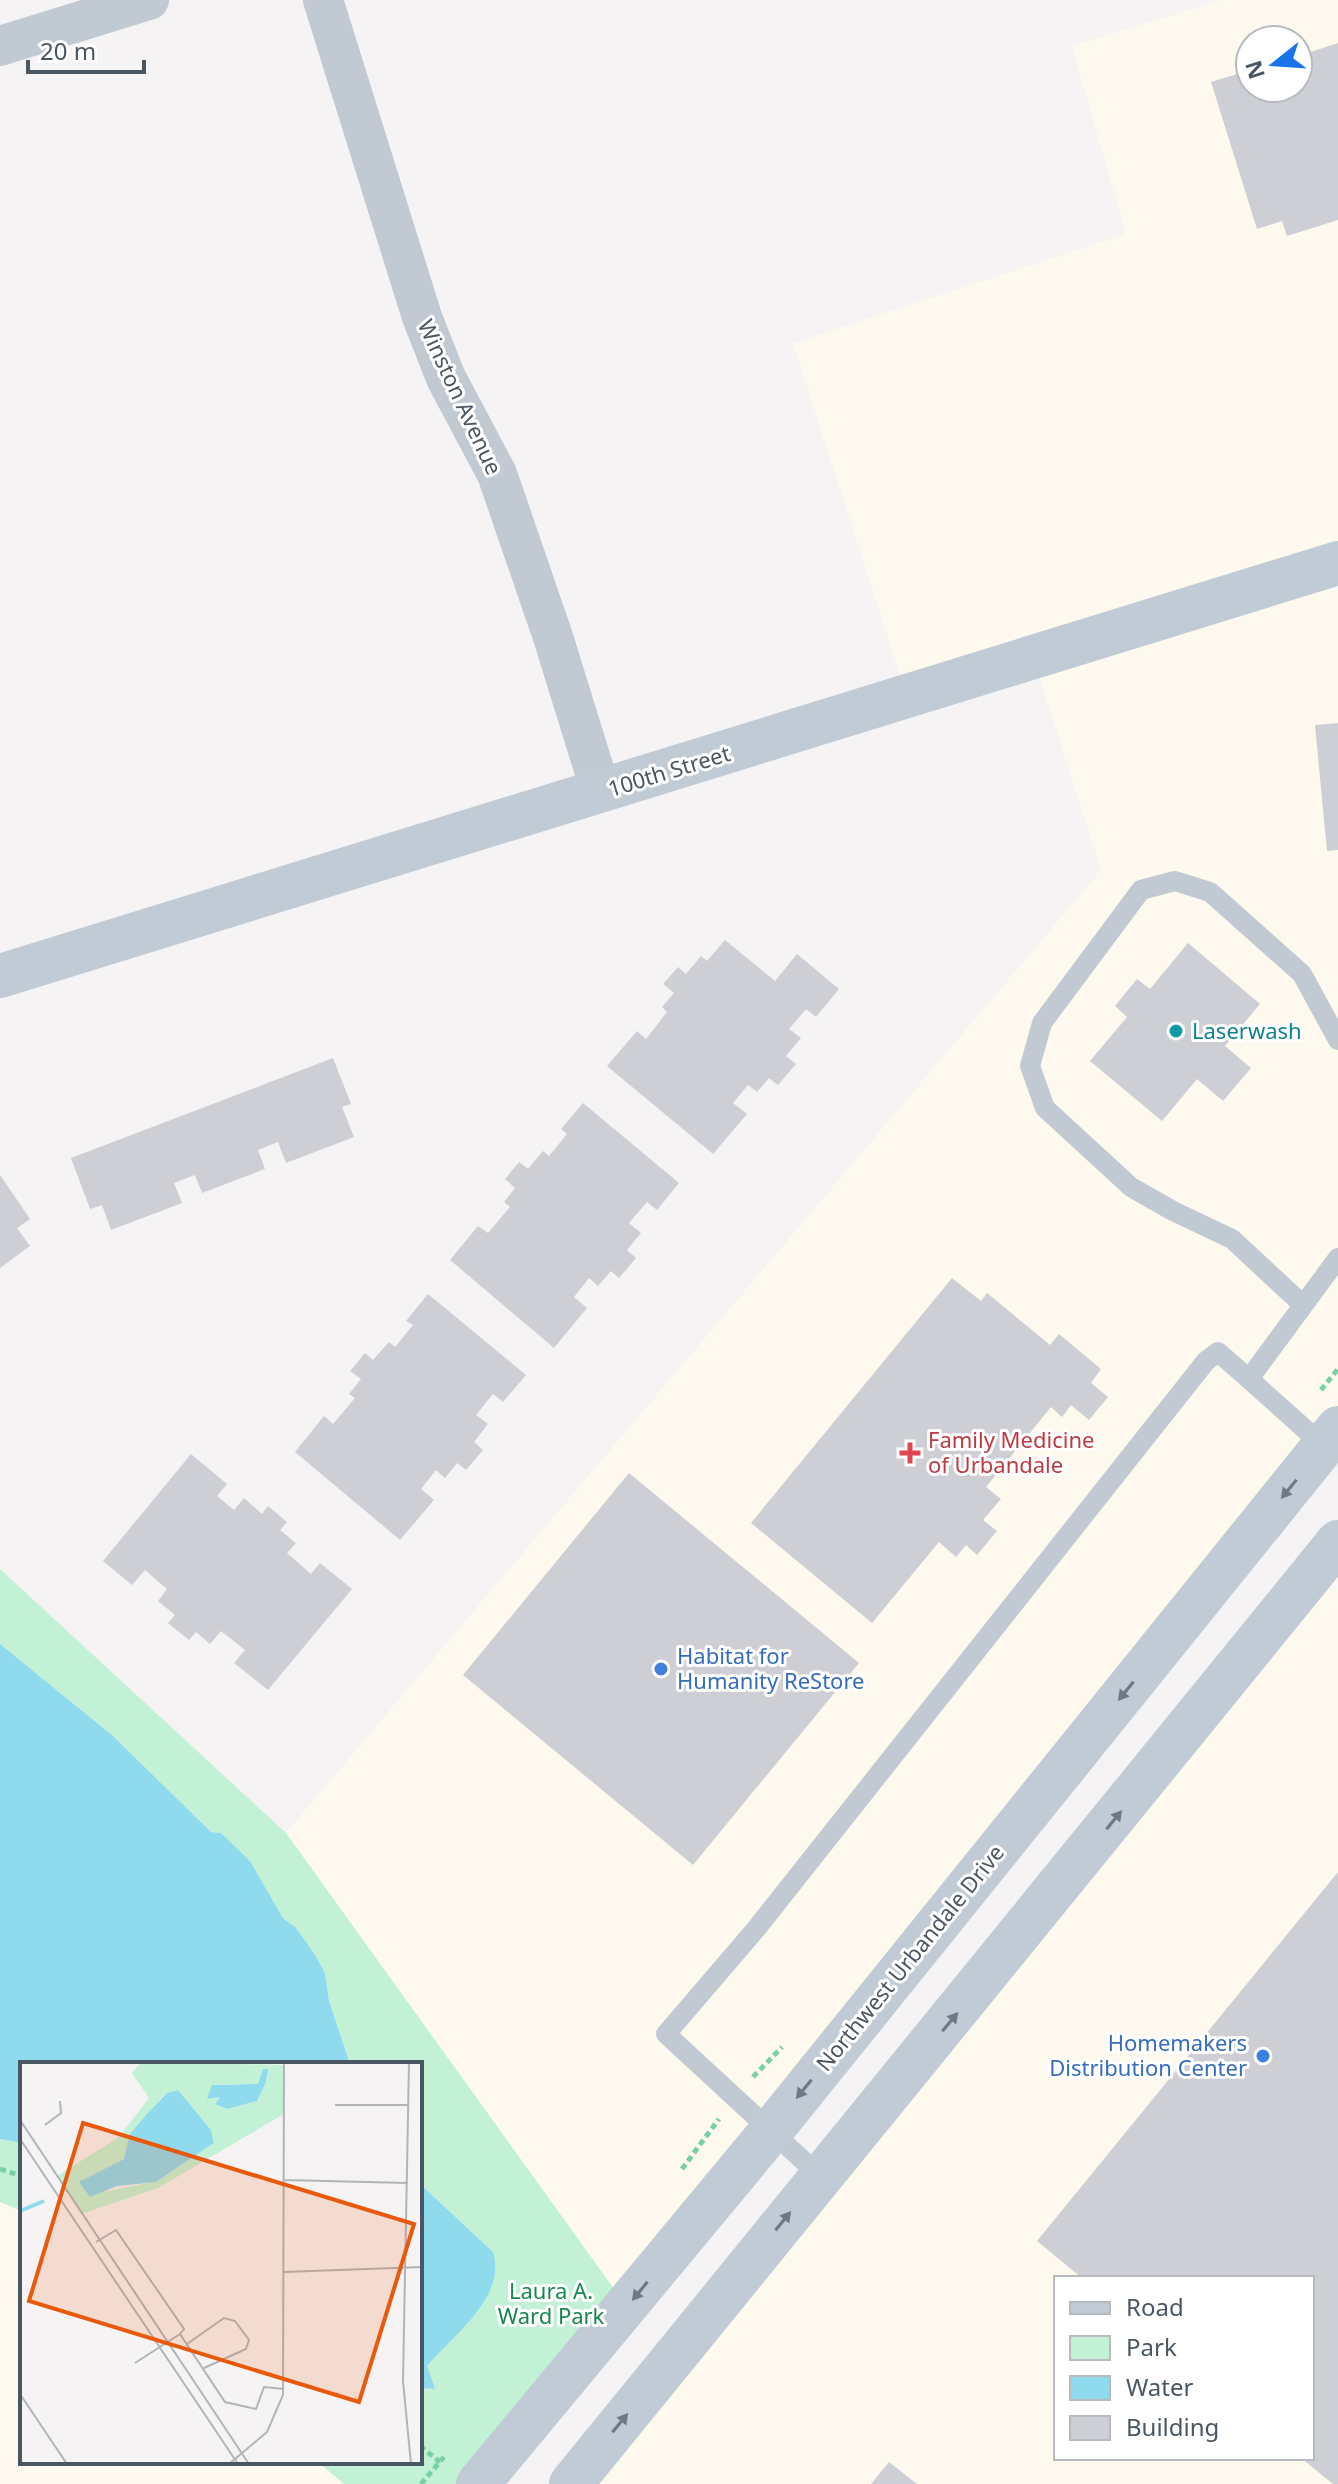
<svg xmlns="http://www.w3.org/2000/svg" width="1338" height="2484" font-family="'Noto Sans',sans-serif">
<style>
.commercial{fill:#fdf9ef;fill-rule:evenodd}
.green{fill:#c3f1d5}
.water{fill:#90daee}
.building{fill:#cdcfd5}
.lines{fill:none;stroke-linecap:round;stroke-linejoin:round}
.path{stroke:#7ad0a6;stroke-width:5;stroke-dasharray:6 4;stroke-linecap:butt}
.lane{stroke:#c1cad2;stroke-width:20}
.street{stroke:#c1cad2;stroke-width:40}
.secondary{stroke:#c1cbd6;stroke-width:44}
.oneway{fill:#6e7984}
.culture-dot{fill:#0f9aa8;stroke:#fff;stroke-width:3}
.health-dot{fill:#e0444e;stroke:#fff;stroke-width:3}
.shop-dot{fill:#3f7fe0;stroke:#fff;stroke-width:3}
.labels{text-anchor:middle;stroke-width:6;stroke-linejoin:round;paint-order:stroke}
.street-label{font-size:22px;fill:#4a5661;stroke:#fff}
.culture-label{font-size:22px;fill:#0d838f;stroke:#fff;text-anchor:start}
.health-label{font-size:22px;fill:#be3a42;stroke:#fff;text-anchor:start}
.shop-label{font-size:22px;fill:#366cbe;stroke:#fff;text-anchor:start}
.park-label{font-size:22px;fill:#17864f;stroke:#fff}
.inset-river{fill:none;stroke:#90daee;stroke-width:4}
.inset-road{fill:none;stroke:#b1b4b9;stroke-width:2}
.view{fill:#e8590c;fill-opacity:0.15;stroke:#e8590c;stroke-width:4}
.inset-edge{fill:none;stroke:#4a5661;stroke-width:4}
</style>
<rect width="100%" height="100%" fill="#f5f3f3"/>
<g class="commercial">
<path d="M1221,0H1338V1428L627,2307L286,1833L1101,870L1033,657L907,697L793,343L1126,234L1072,46ZM1250,40H1298V88H1250Z"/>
<path d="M1338,1542V2484H571ZM1056,2278H1312V2458H1056Z"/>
<polygon points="0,2202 22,2211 22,2462 318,2462 344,2484 0,2484"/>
</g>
<g class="green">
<polygon points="0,1569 286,1833 627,2307 478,2484 344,2484 318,2462 420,2462 420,2388 434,2389 427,2366 446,2343 493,2252 420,2184 420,2064 350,2064 329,2001 325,1973 314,1953 295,1928 283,1918 250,1861 221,1833 211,1832 113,1736 0,1644"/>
<polygon points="0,2139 22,2143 22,2211 0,2202"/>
</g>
<g class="water">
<polygon points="0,1644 113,1736 211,1832 221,1833 250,1861 283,1918 295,1927 314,1953 325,1973 329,2001 350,2064 22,2064 22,2143 0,2139"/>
<path d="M420,2184L493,2252C507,2297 453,2335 427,2366L435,2389L420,2388Z"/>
</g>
<g class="building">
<polygon points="1338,43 1338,220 1287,236 1282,221 1257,229 1211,82 1250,70 1250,88 1298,88 1298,56"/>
<polygon points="1338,723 1338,850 1327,851 1315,725"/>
<polygon points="725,940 775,981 797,954 839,989 816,1017 806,1009 789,1029 801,1038 786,1056 796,1064 778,1085 769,1078 757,1092 748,1085 733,1103 747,1114 713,1154 607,1066 637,1031 646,1039 667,1012 662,1007 674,993 663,984 678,967 686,974 701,956 707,961"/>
<polygon points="1188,943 1260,1004 1225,1046 1251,1068 1223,1101 1197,1079 1162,1121 1090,1061 1127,1017 1115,1006 1137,979 1150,989"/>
<polygon points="333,1058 351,1104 342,1107 354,1137 286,1163 278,1142 258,1150 265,1169 202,1193 195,1175 174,1183 182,1203 111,1230 102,1205 90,1209 71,1158"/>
<polygon points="583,1103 679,1183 657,1210 647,1202 629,1223 641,1233 627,1250 636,1258 619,1278 611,1271 598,1286 589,1278 574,1297 587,1308 554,1348 450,1260 478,1226 488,1233 510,1207 504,1202 515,1188 505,1179 519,1162 528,1169 543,1151 549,1156 567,1134 561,1129"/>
<polygon points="0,1175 30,1219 17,1228 30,1246 0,1268"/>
<polygon points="952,1278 981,1301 987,1293 1050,1345 1059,1334 1101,1369 1091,1383 1108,1397 1089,1420 1071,1405 1062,1417 1051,1407 986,1487 1001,1499 983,1520 997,1531 977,1555 966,1545 956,1557 939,1542 872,1623 751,1523"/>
<polygon points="428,1294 526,1375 503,1402 493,1394 476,1415 488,1424 474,1442 483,1450 466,1470 457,1463 445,1478 436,1470 421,1489 434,1500 400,1540 295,1452 324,1416 333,1424 355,1398 349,1394 361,1379 350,1371 365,1353 373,1360 389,1342 395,1347 413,1325 406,1321"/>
<polygon points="191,1454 227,1484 217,1496 234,1510 244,1498 262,1514 268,1506 287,1522 280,1530 296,1543 287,1553 311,1574 320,1563 352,1589 268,1690 234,1663 245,1650 221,1631 210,1644 196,1632 189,1640 168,1623 175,1615 158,1601 167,1589 145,1570 132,1585 103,1561"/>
<polygon points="629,1473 859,1663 693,1865 463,1675"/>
<polygon points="1338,1872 1338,2484 1333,2484 1301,2458 1312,2458 1312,2278 1082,2278 1037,2241"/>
<polygon points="889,2462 917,2484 871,2484"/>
</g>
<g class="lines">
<g class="path">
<polyline points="1321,1390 1338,1369"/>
<polyline points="753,2077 782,2047"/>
<polyline points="0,2169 22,2176"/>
<polyline points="682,2169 719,2119"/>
<polyline points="420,2446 440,2462"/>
<polyline points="421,2484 444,2457"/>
</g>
<g class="lane">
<polyline points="1302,1304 1232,1239 1173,1211 1131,1187 1045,1108 1030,1066 1042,1023 1141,890 1175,881 1210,892 1302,974 1338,1040"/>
<polyline points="1249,1379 1326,1448"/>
<polyline points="820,2176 666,2034 756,1929 1206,1361 1218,1352 1249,1379 1338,1258"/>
</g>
<g class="street">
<polyline points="323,0 422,317 446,378 497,474 553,637 601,792"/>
<polyline points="0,46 149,0"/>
</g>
<g class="secondary">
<polyline points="0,976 1338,563"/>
<polyline points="478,2484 771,2131 1338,1428"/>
<polyline points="571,2484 1338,1542"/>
</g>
</g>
<defs><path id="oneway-solid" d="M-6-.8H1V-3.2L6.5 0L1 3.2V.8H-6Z" transform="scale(2)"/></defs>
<g class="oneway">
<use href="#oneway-solid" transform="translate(1289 1489) rotate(129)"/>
<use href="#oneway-solid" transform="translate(1126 1691) rotate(129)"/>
<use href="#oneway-solid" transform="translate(1114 1820) rotate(-51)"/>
<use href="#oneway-solid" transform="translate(950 2022) rotate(-50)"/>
<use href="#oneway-solid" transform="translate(804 2089) rotate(129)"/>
<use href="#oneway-solid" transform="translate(783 2221) rotate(-51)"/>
<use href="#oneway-solid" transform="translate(640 2291) rotate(129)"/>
<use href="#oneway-solid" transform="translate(620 2423) rotate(-51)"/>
</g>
<circle class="culture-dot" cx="1176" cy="1031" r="8"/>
<path class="health-dot" d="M906 1441h8v8h8v8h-8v8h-8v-8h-8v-8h8z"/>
<g class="shop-dot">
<circle cx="661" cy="1669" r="8"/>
<circle cx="1263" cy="2056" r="8"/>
</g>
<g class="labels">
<g class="street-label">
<text transform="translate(460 397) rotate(65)" y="8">Winston Avenue</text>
<text transform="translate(669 771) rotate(-17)" y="8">100th Street</text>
<text transform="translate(910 1958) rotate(-51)" y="8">Northwest Urbandale Drive</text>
</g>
<g class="culture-label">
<text x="1192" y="1039">Laserwash</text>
</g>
<g class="health-label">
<text x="928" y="1448">Family Medicine<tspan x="928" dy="25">of Urbandale</tspan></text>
</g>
<g class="shop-label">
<text x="677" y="1664">Habitat for<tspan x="677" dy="25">Humanity ReStore</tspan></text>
<text x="1247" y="2051" text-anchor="end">Homemakers<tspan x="1247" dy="25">Distribution Center</tspan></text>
</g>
<g class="park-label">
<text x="551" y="2299">Laura A.<tspan x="551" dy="25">Ward Park</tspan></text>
</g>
</g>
<g transform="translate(20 2062)">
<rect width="402" height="402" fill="#f5f3f3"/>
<path d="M122,0L264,3V52L138,126L61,152L37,114L99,75L129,36L112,11ZM243,7H248L246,20L237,39L207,47L195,41L200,35L188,37L199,22H238ZM158,28L191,68L194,81L138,119L68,133L62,120L104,97L111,72L143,34Z" fill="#c3f1d5" fill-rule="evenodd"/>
<path d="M243,7H248L246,20L237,39L207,47L195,42L200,35L187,37L192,23L238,22ZM158,28L191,68L194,81L136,120L97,124L70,135L59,120L104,97L110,72L127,52L147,31Z" fill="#90daee"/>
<path class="inset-river" d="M0,149L24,139"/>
<path class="inset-road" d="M389,0L383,319L391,402M315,43H389M0,58L229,402M25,63L41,51L40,39M0,77L218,402M264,118L388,121M76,180L96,168L164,267L160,272L205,340L236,347L244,325L264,327M264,210L402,205M167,282L204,256L215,259L229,278L226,287L184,306M115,301L160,272M0,332L47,402M209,402L247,370L263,333L264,0"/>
<path class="view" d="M63,61L394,162L339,340L9,239Z"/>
<rect width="402" height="402" class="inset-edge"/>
</g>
<rect x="1054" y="2276" width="260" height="184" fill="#ffffff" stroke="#b7bbc0" stroke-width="2"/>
<rect x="1070" y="2302" width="40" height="12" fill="#c1cbd6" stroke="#b7bbc0" stroke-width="2"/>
<text x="1126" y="2316" font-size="24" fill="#4a5661">Road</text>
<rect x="1070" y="2336" width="40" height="24" fill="#c3f1d5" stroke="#b7bbc0" stroke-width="2"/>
<text x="1126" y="2356" font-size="24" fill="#4a5661">Park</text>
<rect x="1070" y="2376" width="40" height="24" fill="#90daee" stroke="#b7bbc0" stroke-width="2"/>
<text x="1126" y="2396" font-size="24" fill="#4a5661">Water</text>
<rect x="1070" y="2416" width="40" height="24" fill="#cdcfd5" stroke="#b7bbc0" stroke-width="2"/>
<text x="1126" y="2436" font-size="24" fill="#4a5661">Building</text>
<g transform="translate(1274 64) rotate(253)"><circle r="38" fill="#ffffff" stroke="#b7bbc0" stroke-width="2"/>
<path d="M0-6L14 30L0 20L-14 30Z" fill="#1a73e8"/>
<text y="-12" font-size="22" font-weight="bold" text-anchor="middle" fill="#4a5661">N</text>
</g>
<path d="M28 60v12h116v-12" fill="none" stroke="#4a5661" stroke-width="4"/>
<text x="40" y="60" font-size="24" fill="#4a5661" stroke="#ffffff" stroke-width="6" paint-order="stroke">20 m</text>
</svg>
